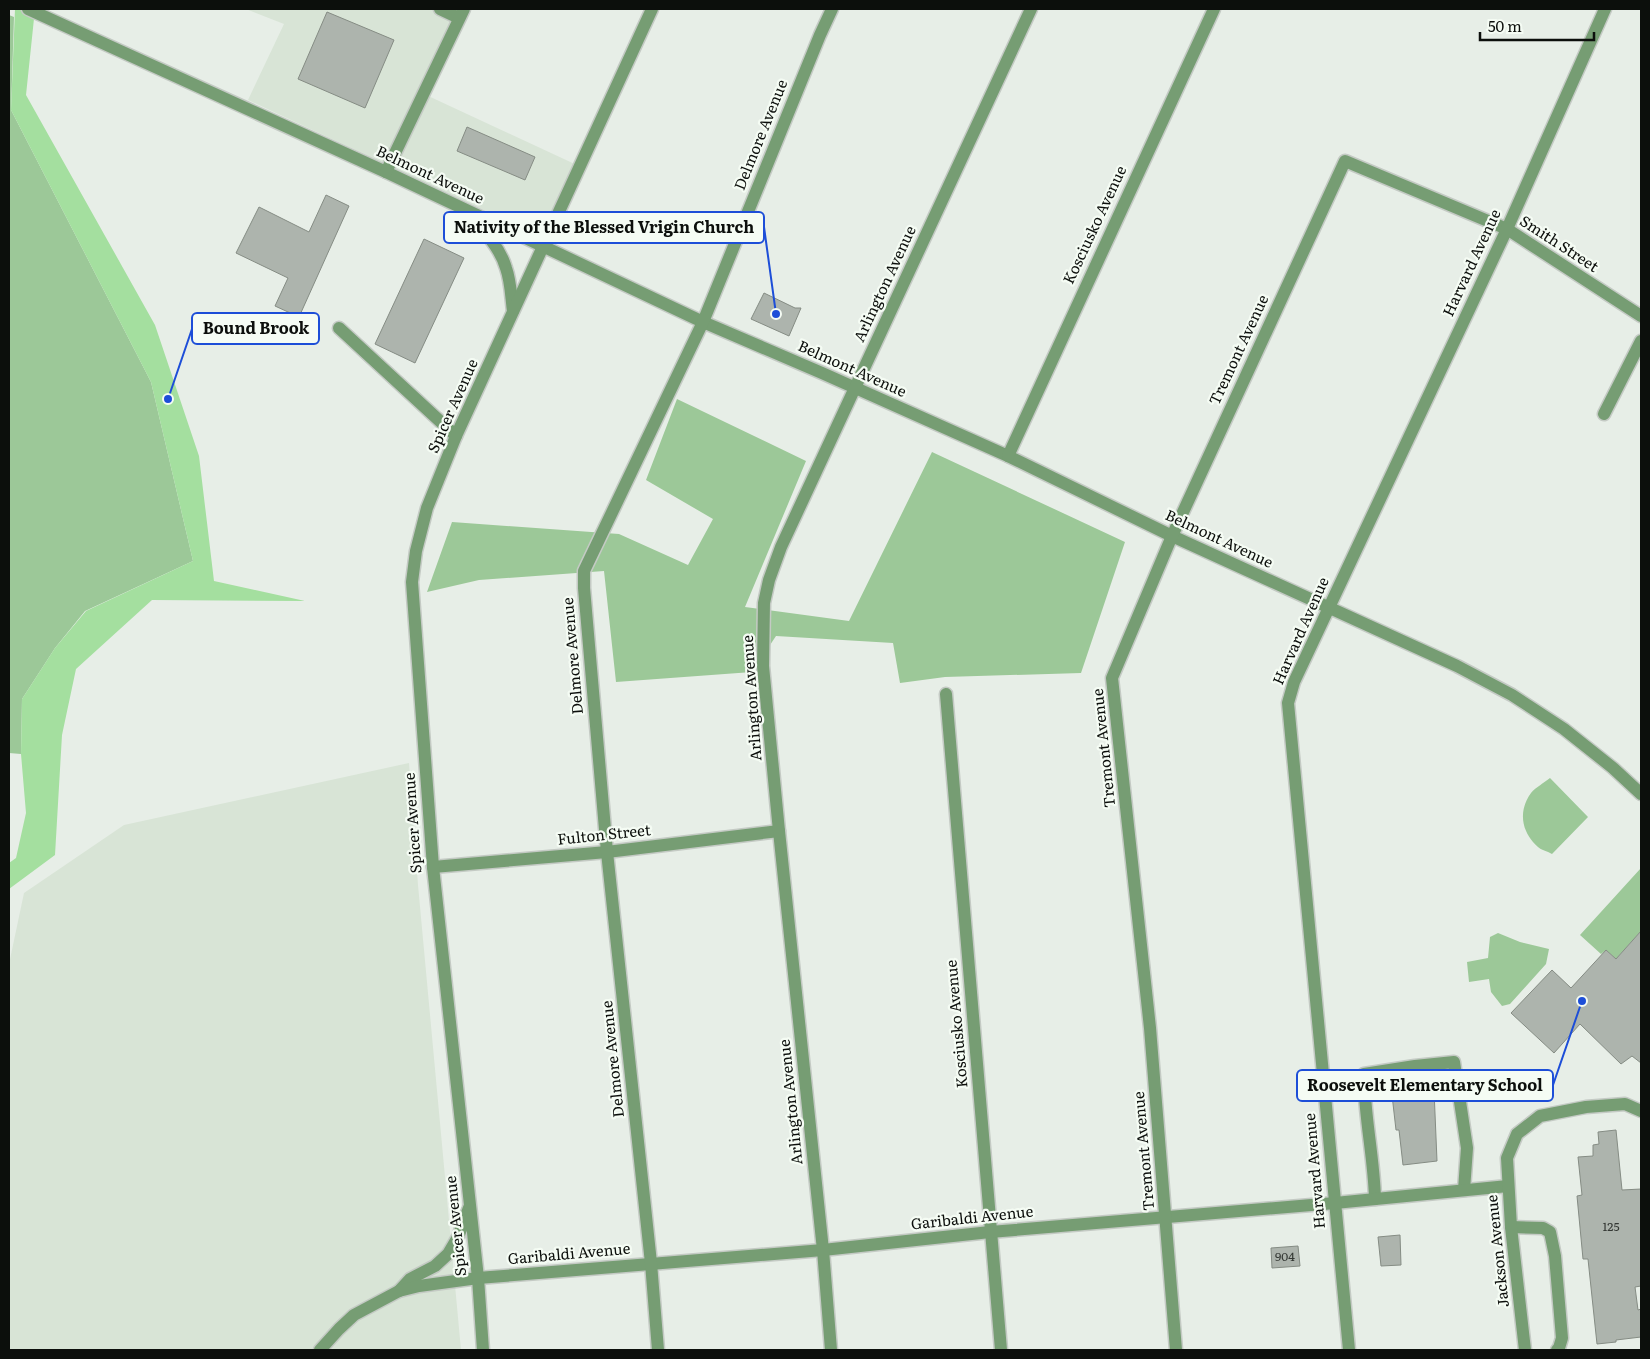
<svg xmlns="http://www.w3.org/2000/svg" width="1650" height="1359" font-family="Literata,serif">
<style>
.built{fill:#d8e4d6}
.green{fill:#9cc898}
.water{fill:#a4df9f}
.building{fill:#adb4ad;stroke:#858c84}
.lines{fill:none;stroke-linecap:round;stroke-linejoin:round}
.minor-casing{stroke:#c4cac4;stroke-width:15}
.minor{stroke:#769d73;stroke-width:12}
.labels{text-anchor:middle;stroke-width:4.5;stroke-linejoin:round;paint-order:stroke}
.number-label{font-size:12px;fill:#343834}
.street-label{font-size:15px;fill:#0c0f0c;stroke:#f5fcf4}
.leader{fill:none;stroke:#1d4ed8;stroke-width:2}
.callout-dot{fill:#1d4ed8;stroke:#f5fcf4;stroke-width:2}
.callout{fill:#f5fcf4;stroke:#1d4ed8;stroke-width:2}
.callout-label{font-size:16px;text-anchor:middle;font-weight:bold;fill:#0c0f0c}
</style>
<rect width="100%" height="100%" fill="#e7eee7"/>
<g class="built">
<polygon points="246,9 461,9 424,94 579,166 544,238 248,100 284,24"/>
<polygon points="409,763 418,885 461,1350 9,1350 9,964 24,893 124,825"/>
</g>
<g class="green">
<polygon points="9,15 14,17 11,110 151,382 193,561 85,611 55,648 22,699 21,754 9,753"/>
<polygon points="677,399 806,461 745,607 849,621 932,452 1125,542 1081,673 945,677 900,683 893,643 776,636 752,672 616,682 604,571 479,580 427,592 452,522 619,534 688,565 713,519 646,480"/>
<path d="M1550,778L1588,817L1552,854C1547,851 1541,850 1538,847C1521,832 1518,811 1531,793C1536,787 1544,783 1550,778Z"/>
<polygon points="1641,868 1641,931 1616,959 1606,950 1601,954 1580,935"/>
<polygon points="1498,933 1520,942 1549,949 1546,964 1510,1004 1502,1006 1491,992 1489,979 1469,982 1467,962 1488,958 1490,937"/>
</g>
<polygon class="water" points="15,9 35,9 26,95 155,325 199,456 214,581 305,601 152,600 76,669 62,735 55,855 9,889 9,863 16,858 26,813 21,754 22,699 55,648 86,611 193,561 151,382 11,110"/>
<g class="building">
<polygon points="327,12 394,40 365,108 298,79"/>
<polygon points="467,127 535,157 525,180 457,151"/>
<polygon points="326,195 349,206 299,317 275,306 288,278 236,253 259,207 309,232"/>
<polygon points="424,239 464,258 415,363 375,344"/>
<polygon points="764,293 795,308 801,308 789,336 751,319"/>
<polygon points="1641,931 1641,1063 1632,1056 1621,1064 1580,1024 1554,1053 1511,1013 1552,970 1571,988 1606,950 1616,959"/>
<polygon points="1434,1090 1437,1161 1403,1165 1399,1130 1396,1130 1392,1095"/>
<polygon points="1616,1130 1622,1190 1641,1189 1641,1286 1635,1287 1638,1310 1641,1309 1641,1337 1616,1340 1616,1342 1597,1344 1588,1259 1583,1259 1577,1196 1582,1195 1578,1157 1593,1156 1593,1145 1599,1144 1598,1132"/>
<polygon points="1400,1235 1401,1265 1381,1266 1378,1237"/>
<polygon points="1298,1246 1300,1266 1272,1268 1271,1248"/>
</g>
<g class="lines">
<g class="minor-casing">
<g id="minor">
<polyline points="28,9 386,172 703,322 822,373 1008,456 1172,536 1457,666 1512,695 1564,729 1613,768 1641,794"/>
<polyline points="440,9 459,18"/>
<polyline points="386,172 464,9"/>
<path d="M468,214C483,230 500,247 506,268C511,282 511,297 513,311"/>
<polyline points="339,328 456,436"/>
<polyline points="1604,414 1641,341"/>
<polyline points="1008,456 1214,9"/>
<polyline points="946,694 1001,1350"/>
<polyline points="433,867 607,852 779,831"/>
<path d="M1375,1199C1374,1157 1364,1116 1364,1074L1415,1066L1454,1062L1467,1148L1464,1190"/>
<polyline points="1511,1227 1543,1228 1550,1232 1555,1256 1562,1338 1559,1348 1557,1350"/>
<polyline points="399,1291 410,1279 435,1266 448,1254 458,1237 469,1208"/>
<polyline points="320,1350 339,1329 354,1315 399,1291 419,1286 478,1278 823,1250 990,1232 1335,1203 1508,1186"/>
<polyline points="483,1350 478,1278 433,867 412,582 416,551 427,508 456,436 652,9"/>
<polyline points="658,1350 651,1263 607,852 584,588 584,571 703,322 820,35 832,9"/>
<polyline points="831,1350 823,1250 779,831 763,666 764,603 769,580 781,547 1031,9"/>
<polyline points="1176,1350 1150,1028 1112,678 1172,536 1345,161 1507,229 1641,316"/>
<polyline points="1349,1350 1288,703 1294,682 1507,229 1605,9"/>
<polyline points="1525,1350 1511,1227 1507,1158 1517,1134 1540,1116 1586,1107 1625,1104 1641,1111"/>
</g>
</g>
<use href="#minor" class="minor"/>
</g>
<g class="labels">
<g class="number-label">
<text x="1611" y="1231">125</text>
<text x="1285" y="1261">904</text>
</g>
<g class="street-label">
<text transform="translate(761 135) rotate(-68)" y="5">Delmore Avenue</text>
<text transform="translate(430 175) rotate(25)" y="5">Belmont Avenue</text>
<text transform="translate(1095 225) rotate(-65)" y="5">Kosciusko Avenue</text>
<text transform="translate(1559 244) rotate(33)" y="5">Smith Street</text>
<text transform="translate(1472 263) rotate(-65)" y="5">Harvard Avenue</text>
<text transform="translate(885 284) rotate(-65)" y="5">Arlington Avenue</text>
<text transform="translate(1239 350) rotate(-65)" y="5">Tremont Avenue</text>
<text transform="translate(852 369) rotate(24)" y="5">Belmont Avenue</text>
<text transform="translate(453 406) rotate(-66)" y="5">Spicer Avenue</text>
<text transform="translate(1219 539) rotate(25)" y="5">Belmont Avenue</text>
<text transform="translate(1301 631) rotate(-66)" y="5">Harvard Avenue</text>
<text transform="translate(573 656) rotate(-95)" y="5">Delmore Avenue</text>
<text transform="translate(752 698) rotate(-94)" y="5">Arlington Avenue</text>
<text transform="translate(1104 748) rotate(-96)" y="5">Tremont Avenue</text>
<text transform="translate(413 823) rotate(-94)" y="5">Spicer Avenue</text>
<text transform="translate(604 835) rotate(-6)" y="5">Fulton Street</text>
<text transform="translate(957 1024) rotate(-95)" y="5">Kosciusko Avenue</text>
<text transform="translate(613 1059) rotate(-96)" y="5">Delmore Avenue</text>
<text transform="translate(791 1102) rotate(-96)" y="5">Arlington Avenue</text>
<text transform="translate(1144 1151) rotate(-95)" y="5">Tremont Avenue</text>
<text transform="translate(1315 1171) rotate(-95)" y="5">Harvard Avenue</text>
<text transform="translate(972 1218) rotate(-6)" y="5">Garibaldi Avenue</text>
<text transform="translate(456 1226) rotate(-96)" y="5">Spicer Avenue</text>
<text transform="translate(1498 1251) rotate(-96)" y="5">Jackson Avenue</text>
<text transform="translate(569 1254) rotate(-5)" y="5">Garibaldi Avenue</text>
</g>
</g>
<path class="leader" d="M776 314L764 227M168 399L192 329M1582 1001L1553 1085"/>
<g class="callout-dot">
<circle cx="776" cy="314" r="5"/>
<circle cx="168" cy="399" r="5"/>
<circle cx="1582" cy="1001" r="5"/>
</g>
<g class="callout">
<rect x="444" y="212" width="320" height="31" rx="5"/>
<rect x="192" y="313" width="127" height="31" rx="5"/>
<rect x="1297" y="1070" width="256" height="31" rx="5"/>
</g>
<g class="callout-label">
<text x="604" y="233">Nativity of the Blessed Vrigin Church</text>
<text x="256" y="334">Bound Brook</text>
<text x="1425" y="1091">Roosevelt Elementary School</text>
</g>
<rect width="1650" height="1359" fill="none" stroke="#0c0f0c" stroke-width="20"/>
<path d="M1480 32v8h114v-8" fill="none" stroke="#0c0f0c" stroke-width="2.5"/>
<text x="1488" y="32" font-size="15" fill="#0c0f0c" stroke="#f5fcf4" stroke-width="4" paint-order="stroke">50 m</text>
</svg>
